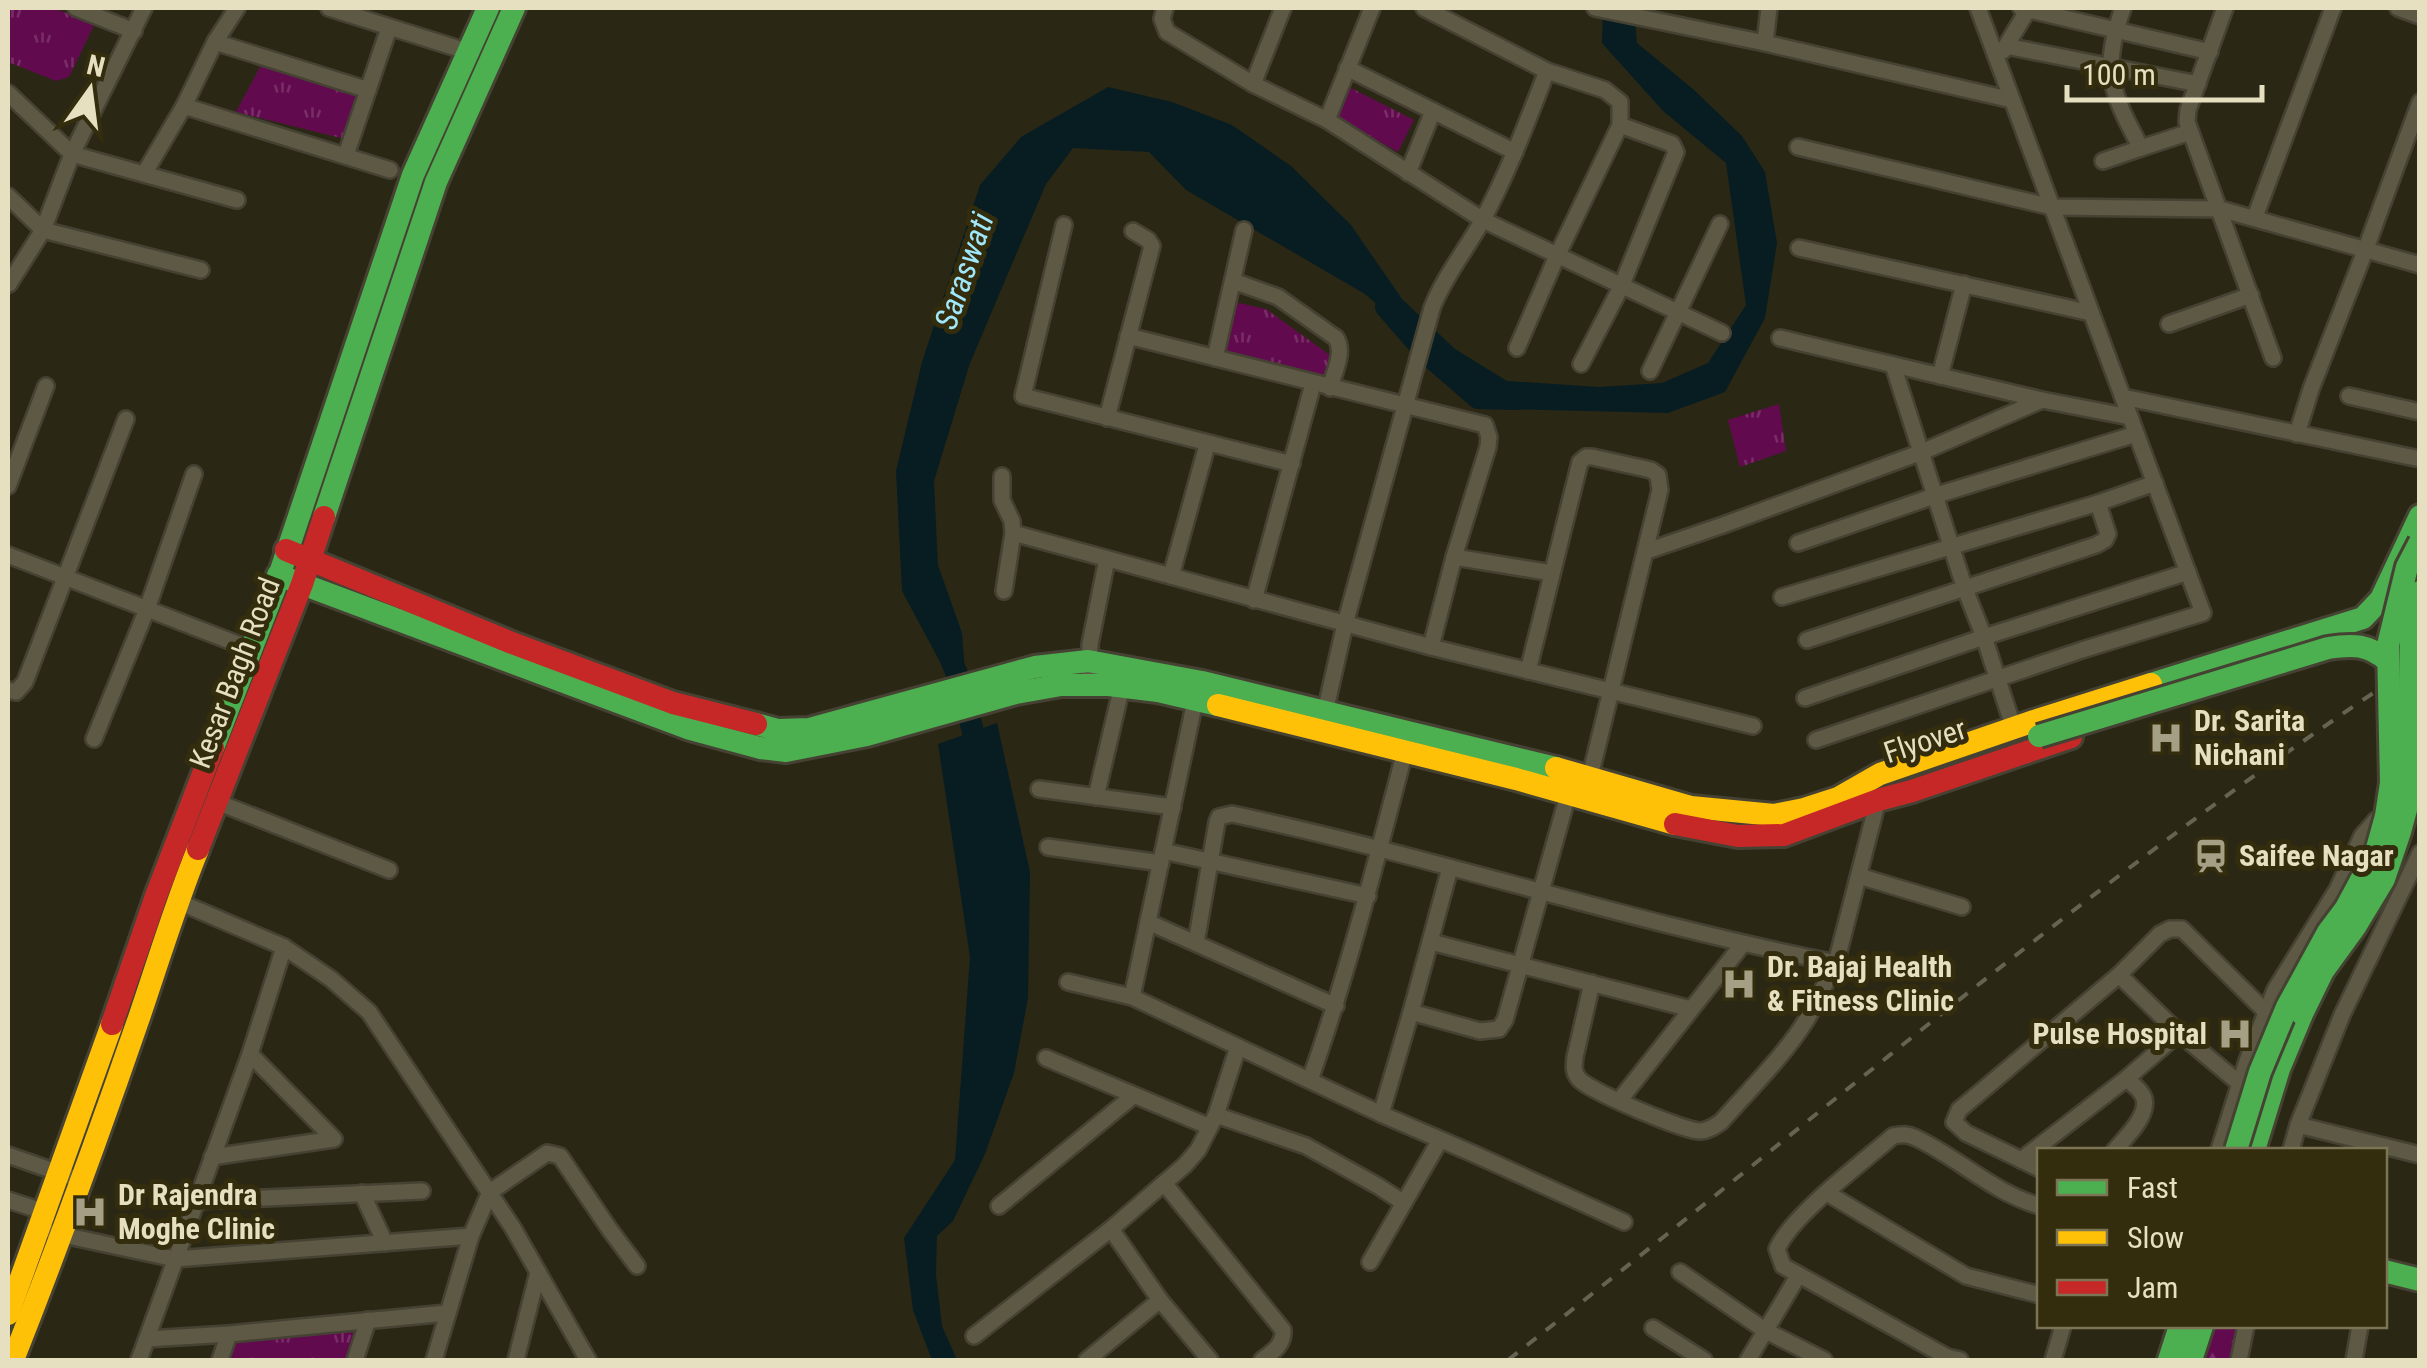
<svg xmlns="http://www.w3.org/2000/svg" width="2427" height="1368" font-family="'Roboto Condensed',sans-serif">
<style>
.forest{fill:url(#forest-firs)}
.park{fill:url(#park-tufts)}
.water{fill:#081d22}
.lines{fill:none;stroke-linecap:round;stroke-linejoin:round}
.river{stroke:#081d22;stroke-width:22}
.street-casing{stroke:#454233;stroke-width:20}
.fast-casing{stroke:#454233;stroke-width:28}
.slow-casing{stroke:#454233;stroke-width:28}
.jam-casing{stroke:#454233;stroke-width:28}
.street{stroke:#5d5945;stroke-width:15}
.fast{stroke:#4caf50;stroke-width:22}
.slow{stroke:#ffc107;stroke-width:22}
.jam{stroke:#c62828;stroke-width:22}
.rail{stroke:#676352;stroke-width:4;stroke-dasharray:12 12;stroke-linecap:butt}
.fast-bridge-casing{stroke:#454233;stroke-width:28;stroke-linecap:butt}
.fast-bridge{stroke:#4caf50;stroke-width:22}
.labels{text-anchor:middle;stroke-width:10;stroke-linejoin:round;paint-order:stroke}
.street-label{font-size:30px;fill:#e6e0c1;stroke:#332d0d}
.poi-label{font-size:30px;font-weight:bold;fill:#e6e0c1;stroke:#332d0d;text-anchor:start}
.water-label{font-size:32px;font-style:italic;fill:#a1e7fc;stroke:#332d0d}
</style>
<defs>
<pattern id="forest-firs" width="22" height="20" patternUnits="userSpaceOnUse" patternTransform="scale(2.5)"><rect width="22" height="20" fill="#620a4e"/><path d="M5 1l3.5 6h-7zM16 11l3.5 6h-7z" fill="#782d66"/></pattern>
<pattern id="park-tufts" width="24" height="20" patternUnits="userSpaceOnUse" patternTransform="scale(2.5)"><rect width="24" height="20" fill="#620a4e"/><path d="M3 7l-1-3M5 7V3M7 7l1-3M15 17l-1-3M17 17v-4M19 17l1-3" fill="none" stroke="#782d66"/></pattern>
</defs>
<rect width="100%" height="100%" fill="#2b2715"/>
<polygon class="forest" points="2211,1326 2240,1326 2232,1360 2202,1360"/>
<g class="park">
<polygon points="8,8 52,8 95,23 69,77 56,81 8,62"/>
<polygon points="277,63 365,92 345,139 236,112 261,65"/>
<polygon points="1349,87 1414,120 1398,152 1333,116"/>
<polygon points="1234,302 1266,309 1334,358 1327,381 1230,356 1224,346"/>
<polygon points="1779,404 1786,451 1740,467 1728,420"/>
<polygon points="358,1324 348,1360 227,1360 233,1344"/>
</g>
<g class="water">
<polygon points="1603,8 1634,8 1637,43 1693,89 1742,136 1765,172 1777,243 1765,318 1725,392 1668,413 1498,409 1365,294 1186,190 1149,152 1073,148 1046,184 970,363 934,481 938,565 962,633 965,672 947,675 902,591 896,471 922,362 980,185 1021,137 1108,87 1172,102 1232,125 1291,166 1351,225 1402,299 1455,349 1507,381 1599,387 1662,383 1708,363 1746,305 1726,163 1663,111 1602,43"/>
<polygon points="997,723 1030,872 1028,998 1014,1073 985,1154 953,1221 937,1236 936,1275 942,1326 957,1360 932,1360 913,1310 904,1238 955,1160 970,957 938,744"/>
</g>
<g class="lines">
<g class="river">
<polyline points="1386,307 1427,354 1478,398 1516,399"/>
<polyline points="946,647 961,684 980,760"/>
</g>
<g class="street-casing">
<g id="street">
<polyline points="76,8 134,31"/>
<polyline points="329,8 469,52"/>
<polyline points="1165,8 1162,19 1167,32 1253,84 1327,120 1483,220 1722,333"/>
<polyline points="1424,8 1547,71 1605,90 1620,102 1620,125 1557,256 1517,348"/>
<polyline points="1595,8 1765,43 2012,100"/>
<polyline points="2021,8 2210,52"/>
<path d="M2123,8C2101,71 2111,92 2141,148L2190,132"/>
<polyline points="2225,8 2188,110 2187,122 2273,358"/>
<polyline points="2398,8 2420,16"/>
<polyline points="215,42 368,90"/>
<polyline points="1765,43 1769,8"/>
<polyline points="2006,46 2198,84"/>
<polyline points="2003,51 2029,8"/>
<polyline points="1347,68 1515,152"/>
<polyline points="1253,84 1283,8"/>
<polyline points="8,93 72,154 237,200"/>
<polyline points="184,106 390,170"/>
<polyline points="1327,120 1372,8"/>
<polyline points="1798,147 2052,207 2220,209 2420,265"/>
<polyline points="346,155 389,28"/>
<polyline points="2103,161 2141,148"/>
<polyline points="1408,173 1433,111"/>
<polyline points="144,174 184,106 215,42 237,8"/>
<polyline points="8,196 43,230 201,270"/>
<polyline points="2255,217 2333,8"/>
<polyline points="1064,225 1023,396 1292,464"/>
<polyline points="1799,248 2091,313"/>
<path d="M1233,281L1278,297L1336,338C1345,352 1334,372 1330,388"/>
<polyline points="9,284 43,230 72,154 144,8"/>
<polyline points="2169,324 2251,295"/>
<polyline points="1128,336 1485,425 1489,437 1488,447 1454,557 1431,647"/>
<polyline points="1780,338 2042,400 2130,417"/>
<polyline points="1215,358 1244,230"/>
<polyline points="1581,364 1621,287 1676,152 1672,144 1620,125"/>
<polyline points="1893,365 1965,589 1984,637 2014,729"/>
<polyline points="1650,371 1720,224"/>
<polyline points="1940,376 1964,284"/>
<polyline points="2349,396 2420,412"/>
<polyline points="2123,397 2420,459"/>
<polyline points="1107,418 1152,246 1148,240 1133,231"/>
<polyline points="2297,434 2311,389 2365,251 2420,102"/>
<polyline points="1002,476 1002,500 1012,521 1013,533 1004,591"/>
<polyline points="8,486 46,386"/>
<polyline points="1013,533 1431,647 1753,726"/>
<polyline points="1798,543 1937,495 2136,434"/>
<polyline points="1647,551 1723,525 1922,452 2042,400"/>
<polyline points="8,555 253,650"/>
<polyline points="1454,557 1552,573"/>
<polyline points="1171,576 1207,445"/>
<polyline points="1782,597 2098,503 2155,483"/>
<polyline points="1254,600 1313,384"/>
<polyline points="1807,640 2096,545 2105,540 2108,534 2098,503"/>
<polyline points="1528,671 1580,462 1586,457 1592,457 1651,470 1658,475 1660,490 1588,785"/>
<polyline points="1089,684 1090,644 1107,559"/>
<polyline points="8,690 16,692 25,682 126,419"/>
<polyline points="1805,698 1984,637 2188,572"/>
<path d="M1323,721L1345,624L1432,308C1444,277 1466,250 1482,221C1508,173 1527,122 1547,71"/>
<polyline points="94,739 147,609 194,474"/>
<polyline points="1816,740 2082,650 2203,613 1978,8"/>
<polyline points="1039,789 1173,807"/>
<polyline points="1096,797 1122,686"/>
<polyline points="217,802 389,870"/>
<polyline points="1048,847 1161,863"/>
<polyline points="1163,851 1368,896"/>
<polyline points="1859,876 1962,907"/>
<polyline points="177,901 284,947 331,979 369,1012 513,1228 588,1360"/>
<polyline points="1148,922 1336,1006"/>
<polyline points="1431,942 1691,1009"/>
<path d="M1196,943L1217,822L1219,817L1232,814C1435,857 1632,923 1836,963"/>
<polyline points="2119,975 2179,1033 2239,1083"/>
<polyline points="1068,982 1132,997 1381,1114 1474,1154 1624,1222"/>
<path d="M1592,983L1575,1057C1574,1066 1573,1072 1579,1079C1589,1091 1684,1131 1700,1131C1708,1131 1715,1126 1721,1122C1750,1089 1784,1056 1807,1019C1817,1001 1826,982 1836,963L1878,800"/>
<polyline points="1132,997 1195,701"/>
<polyline points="1411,1012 1480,1031 1499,1029 1505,1020 1568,795"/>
<polyline points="1046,1058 1210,1127"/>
<path d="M1310,1080C1348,972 1376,862 1405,751"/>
<polyline points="1619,1101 1742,945"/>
<polyline points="1381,1114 1411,1012 1450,868"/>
<polyline points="1216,1115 1306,1146 1378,1186 1404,1203"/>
<polyline points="2298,1125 2420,1155"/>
<path d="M2115,1150C2125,1138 2149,1116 2144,1098C2141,1090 2133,1084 2126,1079"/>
<polyline points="2219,1150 2247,1061 2275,990 2337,890 2362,836 2376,820 2420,807"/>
<polyline points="2291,1150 2298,1125 2342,1015 2420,853"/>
<polyline points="8,1155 68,1176"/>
<polyline points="212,1157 334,1139 250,1054"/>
<polyline points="2021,1160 2126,1079 2179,1033"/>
<polyline points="2040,1169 1966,1133 1954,1122 1959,1110 2119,975 2160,934 2170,929 2182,929 2265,1011"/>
<path d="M1164,1183L1283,1330C1284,1345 1273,1352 1262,1360"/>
<polyline points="362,1193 385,1243"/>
<polyline points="1827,1193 1966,1276 2040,1295"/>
<polyline points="8,1200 45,1212"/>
<polyline points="196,1201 422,1191"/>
<polyline points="999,1206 1133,1096"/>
<polyline points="1111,1229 1160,1300 1210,1360"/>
<polyline points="54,1233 175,1259 471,1236"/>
<polyline points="1370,1262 1440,1140"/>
<polyline points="1680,1272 1766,1331 1824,1360"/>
<polyline points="1653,1328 1704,1360"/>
<polyline points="974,1336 1111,1229 1185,1165 1198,1150 1216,1115 1238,1047"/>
<polyline points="147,1339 229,1334 447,1313"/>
<polyline points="139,1360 250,1054 284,947"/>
<polyline points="220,1360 229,1334"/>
<polyline points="355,1360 368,1320"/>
<polyline points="434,1360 471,1236 490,1192 547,1153 560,1156 610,1230 637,1266"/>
<polyline points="516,1360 538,1272"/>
<polyline points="1087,1360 1160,1300"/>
<polyline points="1748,1360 1798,1276"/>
<path d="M1960,1360L1947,1357L1783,1266L1777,1249C1792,1215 1863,1162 1893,1136C1902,1134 1908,1134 1916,1138C1959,1158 1993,1193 2040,1206"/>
<polyline points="2053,1360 2063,1326"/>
<polyline points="2239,1360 2246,1326"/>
<polyline points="2354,1360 2360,1326"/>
</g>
</g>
<g class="fast-casing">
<g id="fast">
<polyline points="324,517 436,182 514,8"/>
<polyline points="278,575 690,729 760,748 786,751 867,735 1016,693 1061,685 1109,685 1158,691 1218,705"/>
<polyline points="2151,684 2363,618 2381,599 2420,516"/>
<polyline points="756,724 778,730 809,729 1035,667 1088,661 1202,682 1556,768"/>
<polyline points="213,748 275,588 413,175 488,8"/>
<polyline points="2254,1150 2279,1069 2302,1014"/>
<polyline points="2384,1271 2420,1280"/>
<polyline points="2169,1360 2180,1326"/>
<polyline points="2191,1360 2202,1326"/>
</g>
</g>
<g class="slow-casing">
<g id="slow">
<polyline points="1218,705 1516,779 1675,824"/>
<polyline points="1556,768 1691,807 1774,815 1804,809 1838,798 1880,774 2034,721 2151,684"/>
<polyline points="8,1314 112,1024"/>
<path d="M13,1360C58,1246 100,1131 140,1015C159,959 176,903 198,849"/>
</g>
</g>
<g class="jam-casing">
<g id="jam">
<polyline points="286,550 512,643 673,703 756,724"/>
<polyline points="1675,824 1738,836 1784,835 1878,800 1912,791 2071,737"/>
<polyline points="198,849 302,584 324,517"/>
<polyline points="112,1024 156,896 213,748"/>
</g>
</g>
<use href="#street" class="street"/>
<use href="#fast" class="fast"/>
<use href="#slow" class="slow"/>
<use href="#jam" class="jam"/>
<path class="rail" d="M1508,1360C1810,1125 2099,872 2420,662"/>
<g class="fast-bridge-casing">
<g id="fast-bridge">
<path d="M2039,736L2328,648C2353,644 2368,644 2388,661"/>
<polyline points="2302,1014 2323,971 2355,927 2384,879 2400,832 2407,806 2409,772 2411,622 2420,592"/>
<polyline points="2236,1150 2260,1072 2287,1007 2328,932 2346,908 2376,852 2386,816 2391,783 2388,645 2407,567 2420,542"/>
</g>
</g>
<use href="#fast-bridge" class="fast-bridge"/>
</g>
<defs>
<g id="hospital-bare" transform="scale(2.7)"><path d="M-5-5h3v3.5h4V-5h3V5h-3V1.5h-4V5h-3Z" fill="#a59f85" stroke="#332d0d" stroke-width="2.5" paint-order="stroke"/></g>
<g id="station-bare" transform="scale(2.7)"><path d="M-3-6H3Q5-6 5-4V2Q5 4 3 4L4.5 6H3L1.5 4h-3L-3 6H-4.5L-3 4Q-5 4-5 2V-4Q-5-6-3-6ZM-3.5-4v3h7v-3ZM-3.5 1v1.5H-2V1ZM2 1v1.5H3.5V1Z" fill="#a59f85" stroke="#332d0d" stroke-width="2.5" paint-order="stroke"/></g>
</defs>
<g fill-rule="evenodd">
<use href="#hospital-bare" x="2166" y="738"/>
<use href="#station-bare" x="2211" y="856"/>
<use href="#hospital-bare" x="1739" y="984"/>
<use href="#hospital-bare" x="2235" y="1034"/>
<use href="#hospital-bare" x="90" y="1212"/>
</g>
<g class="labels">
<g class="street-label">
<text transform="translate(235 673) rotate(-69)" y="10">Kesar Bagh Road</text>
<text transform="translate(1925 741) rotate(-18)" y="10">Flyover</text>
</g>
<g class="poi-label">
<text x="2194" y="731">Dr. Sarita<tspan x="2194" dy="34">Nichani</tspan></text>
<text x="2239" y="866">Saifee Nagar</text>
<text x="1767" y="977">Dr. Bajaj Health<tspan x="1767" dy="34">&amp; Fitness Clinic</tspan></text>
<text x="2207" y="1044" text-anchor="end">Pulse Hospital</text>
<text x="118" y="1205">Dr Rajendra<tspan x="118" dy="34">Moghe Clinic</tspan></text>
</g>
<g class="water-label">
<text transform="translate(964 271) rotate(-71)" y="11">Saraswati</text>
</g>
</g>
<rect width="2427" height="1368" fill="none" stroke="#e6e0c1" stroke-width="20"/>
<rect x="2037" y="1148" width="350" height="180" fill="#332d0d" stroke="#7b7555" stroke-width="2.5"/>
<rect x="2057" y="1180" width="50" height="15" fill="#4caf50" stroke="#7b7555" stroke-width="2.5"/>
<text x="2127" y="1198" font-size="30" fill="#e6e0c1">Fast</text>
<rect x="2057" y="1230" width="50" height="15" fill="#ffc107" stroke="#7b7555" stroke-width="2.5"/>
<text x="2127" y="1248" font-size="30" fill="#e6e0c1">Slow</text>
<rect x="2057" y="1280" width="50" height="15" fill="#c62828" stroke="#7b7555" stroke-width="2.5"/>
<text x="2127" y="1298" font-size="30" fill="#e6e0c1">Jam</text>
<g transform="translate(90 90) rotate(14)" stroke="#332d0d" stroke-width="8" paint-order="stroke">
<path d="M0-8L18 38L0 25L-18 38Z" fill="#e6e0c1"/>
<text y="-15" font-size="28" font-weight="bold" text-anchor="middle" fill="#e6e0c1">N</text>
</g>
<path d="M2067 85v15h195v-15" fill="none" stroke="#e6e0c1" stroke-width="5"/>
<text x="2082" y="85" font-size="30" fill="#e6e0c1" stroke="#332d0d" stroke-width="8" paint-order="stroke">100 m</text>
</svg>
